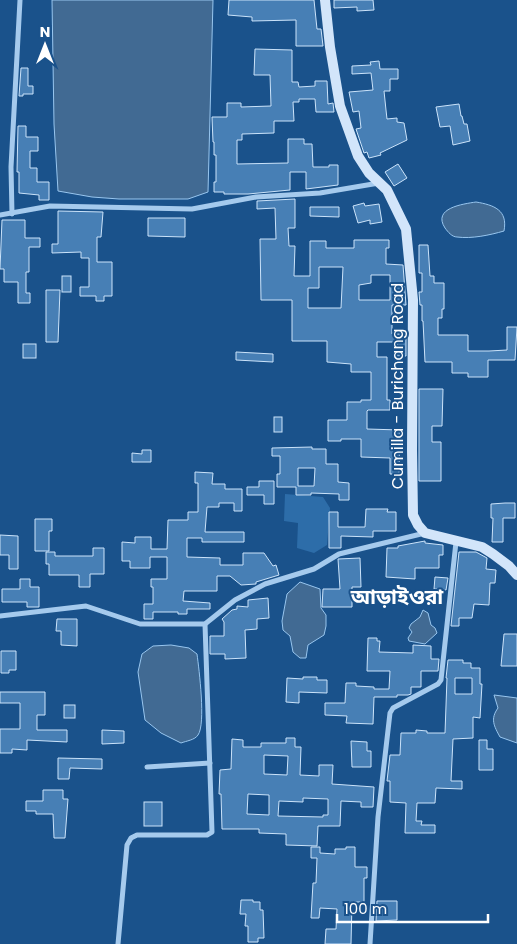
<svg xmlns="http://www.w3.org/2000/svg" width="517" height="944" font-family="Poppins,'Noto Sans Bengali',sans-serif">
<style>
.green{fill:#2d6da9}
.water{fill:#416a93;stroke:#98c6ef}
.building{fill:#477fb5;stroke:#cbe3fa;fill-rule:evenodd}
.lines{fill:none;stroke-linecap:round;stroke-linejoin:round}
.minor{stroke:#a5caed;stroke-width:5}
.secondary{stroke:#d2e5fa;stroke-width:10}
.labels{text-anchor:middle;stroke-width:4;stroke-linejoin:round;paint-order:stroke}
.street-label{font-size:16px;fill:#fff;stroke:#1a528b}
.district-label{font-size:21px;font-weight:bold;fill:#fff;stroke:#1a528b}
</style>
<rect width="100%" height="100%" fill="#1a528b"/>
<polygon class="green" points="285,494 323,497 330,508 327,545 314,553 297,548 298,523 284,521"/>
<g class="water">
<polygon points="52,0 213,0 208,192 188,199 119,199 92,197 58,191 54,124"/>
<path d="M476,202C494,205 508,210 504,231C490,235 472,239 457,237C452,237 448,232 445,228C432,208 463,204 476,202Z"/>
<polygon points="300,582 320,589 321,608 326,615 326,626 324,635 308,645 306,658 300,658 293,652 290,636 283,630 282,621 287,594"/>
<polygon points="423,610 428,613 431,625 435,628 437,633 425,644 409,641 408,638 412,632 409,628 411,624 420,617"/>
<path d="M171,645L189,648L197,654C199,669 206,724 198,735C195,740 186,741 181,743L161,733L145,720L138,672L142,654L153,646Z"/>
<path d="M494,695L517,698V743L500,737C494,726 490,719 498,708Z"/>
</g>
<g class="building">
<polygon points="229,0 314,0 317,29 321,29 323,46 296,46 296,20 252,21 252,17 228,15"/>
<polygon points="334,0 373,0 374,10 357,11 357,7 334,8"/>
<polygon points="255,49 292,50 292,82 298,82 299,87 315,86 315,81 327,81 328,104 333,103 334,112 316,112 315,99 299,99 299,102 293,102 294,121 274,121 274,133 242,134 242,140 237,140 237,164 288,163 288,139 304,139 304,144 312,144 313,167 329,167 329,165 338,165 338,185 306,189 306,172 290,172 290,190 248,194 224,194 224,192 214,192 214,182 216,182 216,155 214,155 214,142 213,142 212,117 227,117 227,103 241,103 241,107 271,106 270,75 254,75"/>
<polygon points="379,61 380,69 398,69 398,79 390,79 390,91 384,91 386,110 387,119 397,118 397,122 404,123 407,140 380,153 381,155 369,158 367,152 364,153 356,129 361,128 359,111 353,112 349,92 373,90 371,73 352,74 352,66 371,65 370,62"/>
<polygon points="21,68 28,68 28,86 33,86 33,94 23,94 23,96 19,96"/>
<polygon points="459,104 461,116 462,116 464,124 467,124 470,141 453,145 450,126 440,127 436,107"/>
<polygon points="18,126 26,126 26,137 38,137 38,151 30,151 30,168 37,168 37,182 49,182 49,200 39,200 39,195 19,193 19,172 17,172"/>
<polygon points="398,164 407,178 394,186 385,172"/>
<path d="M295,199V228H288L289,246H295L294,276H310V241H326V248H354V240H389V248H386V264L403,265L406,305H392V334H406V356H397V342H377V357H387V400H390V410H368L367,411V429L400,430L399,474H390V458L361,457V439H341V441H328V420H347V402H361V400H371V372H351V364L327,362V341H292V300H261L260,239H276L275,208L257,209V201ZM319,267H343L341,308H308V288H319ZM371,275H390V300H359V285L371,283Z"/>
<polygon points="364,203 365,206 379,204 382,222 370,224 370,220 358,223 353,206"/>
<polygon points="310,207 339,207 339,217 310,216"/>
<polygon points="58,211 103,212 101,237 97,237 97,262 112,262 112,296 104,296 104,301 96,301 96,296 80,296 80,287 89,287 89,258 81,258 81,252 52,253 52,244 58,244"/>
<polygon points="148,218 185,218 185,237 148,236"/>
<polygon points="2,220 25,220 25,238 40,238 40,247 29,247 29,272 26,272 26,293 30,293 30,303 18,303 18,282 4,282 4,269 0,269"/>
<polygon points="419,245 428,245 430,276 434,276 434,283 444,283 444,309 442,309 442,318 438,318 438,335 468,335 468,351 489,351 507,350 507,327 517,327 515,360 488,360 488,377 468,377 468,373 452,373 452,362 425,362 423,321 422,321 422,305 420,305 419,292 422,292 422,273 419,273"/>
<rect x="62" y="276" width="9" height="16"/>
<polygon points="46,290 60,290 58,342 46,342"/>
<rect x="23" y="344" width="13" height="14"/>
<polygon points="236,352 273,354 273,362 236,360"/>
<polygon points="419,389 443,389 442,426 432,426 432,442 441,442 441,481 419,481"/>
<rect x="274" y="417" width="8" height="15"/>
<path d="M312,447V449H326V464H338V482L349,483V500H339V494L311,493V495H296V487H277V474H280V456H272V448ZM298,468H315L314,486H298Z"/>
<polygon points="142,450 151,450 151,462 132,462 132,453 142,454"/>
<polygon points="195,472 213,473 212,484 225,484 225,489 242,489 242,511 234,511 234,503 219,503 219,507 207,507 205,532 244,532 244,542 202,542 202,538 187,538 187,557 220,558 220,565 243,565 243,553 264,553 273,566 276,565 279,575 256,582 256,584 241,585 230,576 217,576 217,591 184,591 183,601 210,603 210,609 187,609 187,614 178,614 178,612 153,612 153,619 144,619 144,604 153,604 153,587 151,587 151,579 167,579 167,557 150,557 150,568 130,568 130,561 122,561 122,542 135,543 135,537 151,537 151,549 167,549 168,520 188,520 188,512 198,512 198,483 195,483"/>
<polygon points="259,481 274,481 274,504 264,504 264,495 247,495 247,487 259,487"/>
<polygon points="505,503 515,503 515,518 503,518 503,542 492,542 493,518 491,518 491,504"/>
<polygon points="366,509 388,509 387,512 396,512 396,531 373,531 373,537 341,536 341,548 329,548 329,512 338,512 338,527 365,527"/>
<polygon points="35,519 52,519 52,531 49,531 49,551 35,551"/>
<polygon points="0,535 18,536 18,569 9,569 9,555 0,555"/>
<polygon points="425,541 425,543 443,545 443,555 439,555 439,568 415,568 415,579 386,577 387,548 398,548 398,546"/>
<polygon points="93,548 104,548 104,574 90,574 90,587 79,587 79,575 49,575 49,564 46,564 46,552 55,552 55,556 93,556"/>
<polygon points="459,552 476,552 487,558 486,569 496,570 495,583 490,583 489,605 474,604 472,618 459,618 459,626 451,626"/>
<polygon points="360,558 361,587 352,587 352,607 322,607 323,589 340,589 338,559"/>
<polygon points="435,577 448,578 446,590 434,589"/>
<polygon points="20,579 30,579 30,587 39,587 39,607 27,607 27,602 2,602 2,589 20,589"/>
<polygon points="268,598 269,618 257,619 257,629 245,630 246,658 225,659 225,654 210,654 210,636 224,636 224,622 222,619 232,610 237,609 237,606 248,607 248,600"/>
<polygon points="57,619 77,619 77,646 61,645 61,631 56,631"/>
<polygon points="504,634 517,634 517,666 501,666"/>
<polygon points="368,638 377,638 377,641 380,641 379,652 413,653 413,645 431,646 431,659 439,659 438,671 421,671 421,687 411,687 411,694 408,695 397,695 397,697 374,697 373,724 346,723 347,716 325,715 325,703 345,703 346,683 356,683 356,686 374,687 374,689 389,689 390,671 367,671"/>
<polygon points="1,651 16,651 16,670 9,670 9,673 1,673"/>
<path d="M448,660H463V663H471V668H480V684H482L480,718L473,717V738L453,739L451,781H462V789L436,788L435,803H417L416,821H422L421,825H435V833H405L406,803L390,802V781H387L390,755H400L401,733H416V730L427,731V733H445L447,678H446ZM455,678H472V694H455Z"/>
<polygon points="303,677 317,677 317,680 327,680 327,693 299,692 299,703 286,702 287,678 303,679"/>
<polygon points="0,692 45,692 45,715 37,715 37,730 67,730 67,742 27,740 27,750 12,749 12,753 0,753 0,729 20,729 20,703 0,703"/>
<rect x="64" y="705" width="11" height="13"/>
<polygon points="102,730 124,731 124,743 102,744"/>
<path d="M286,738H295V747H301L300,775L319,776V765H333L332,784L374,787L373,807H361V802L341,801L340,826H318L317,846L286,845V834L259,833V829H222L221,794H219L220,770L231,769L232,739L243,740V747H261V743H286ZM264,755L288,756L287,775L264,774ZM248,794L269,795V815L247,814ZM303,798L328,799V815H323V817L278,816L279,801L303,802Z"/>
<polygon points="479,740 487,740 487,749 493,749 493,770 479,770"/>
<polygon points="351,741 367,742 367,751 371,751 371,767 352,767"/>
<polygon points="58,758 102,759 102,769 70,768 69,779 58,779"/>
<polygon points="43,790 63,790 63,799 68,799 65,838 54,838 53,814 36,814 36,811 26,811 26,801 43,801"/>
<rect x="144" y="802" width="18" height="24"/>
<polygon points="311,847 320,847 320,853 335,854 335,849 346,849 346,847 355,847 355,867 367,867 367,878 364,878 364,902 352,902 351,944 325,944 326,929 336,929 337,909 320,908 319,918 311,918 313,883 316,883 317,858 311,858"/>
<polygon points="241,900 253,900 253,902 260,902 260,910 263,910 264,938 258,938 258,942 248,942 248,926 245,926 246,914 240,914"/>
<polygon points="377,901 397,901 397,920 376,921"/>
</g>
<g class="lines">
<g class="minor">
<polyline points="12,214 11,167 20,0"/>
<polyline points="0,215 50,206 192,209 256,197 320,193 379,183"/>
<polyline points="0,616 86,606 140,624 205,624 235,600 265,584 314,569 339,554 425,533"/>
<polyline points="147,767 210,763"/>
<polyline points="118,944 127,845 131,838 137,835 207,835 212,832 205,624"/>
<polyline points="370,944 378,817 390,713 393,708 438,684 441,680 456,542"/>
</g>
<polyline class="secondary" points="325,0 330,47 340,106 358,156 369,173 387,190 406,229 413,300 412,450 413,515 418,525 425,533 482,547 493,554 509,566 517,575"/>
</g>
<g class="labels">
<g class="street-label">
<text transform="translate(397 386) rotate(-90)" y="6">Cumilla - Burichang Road</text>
</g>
<g class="district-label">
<text x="397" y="604">আড়াইওরা</text>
</g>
</g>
<g transform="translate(45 45)" stroke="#1a528b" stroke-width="4" paint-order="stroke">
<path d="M0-4L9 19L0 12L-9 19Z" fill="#ffffff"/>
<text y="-8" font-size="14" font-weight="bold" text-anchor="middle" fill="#ffffff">N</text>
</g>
<path d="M337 914v8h151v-8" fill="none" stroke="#ffffff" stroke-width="2.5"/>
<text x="344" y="914" font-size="15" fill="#ffffff" stroke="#1a528b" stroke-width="4" paint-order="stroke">100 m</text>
</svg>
